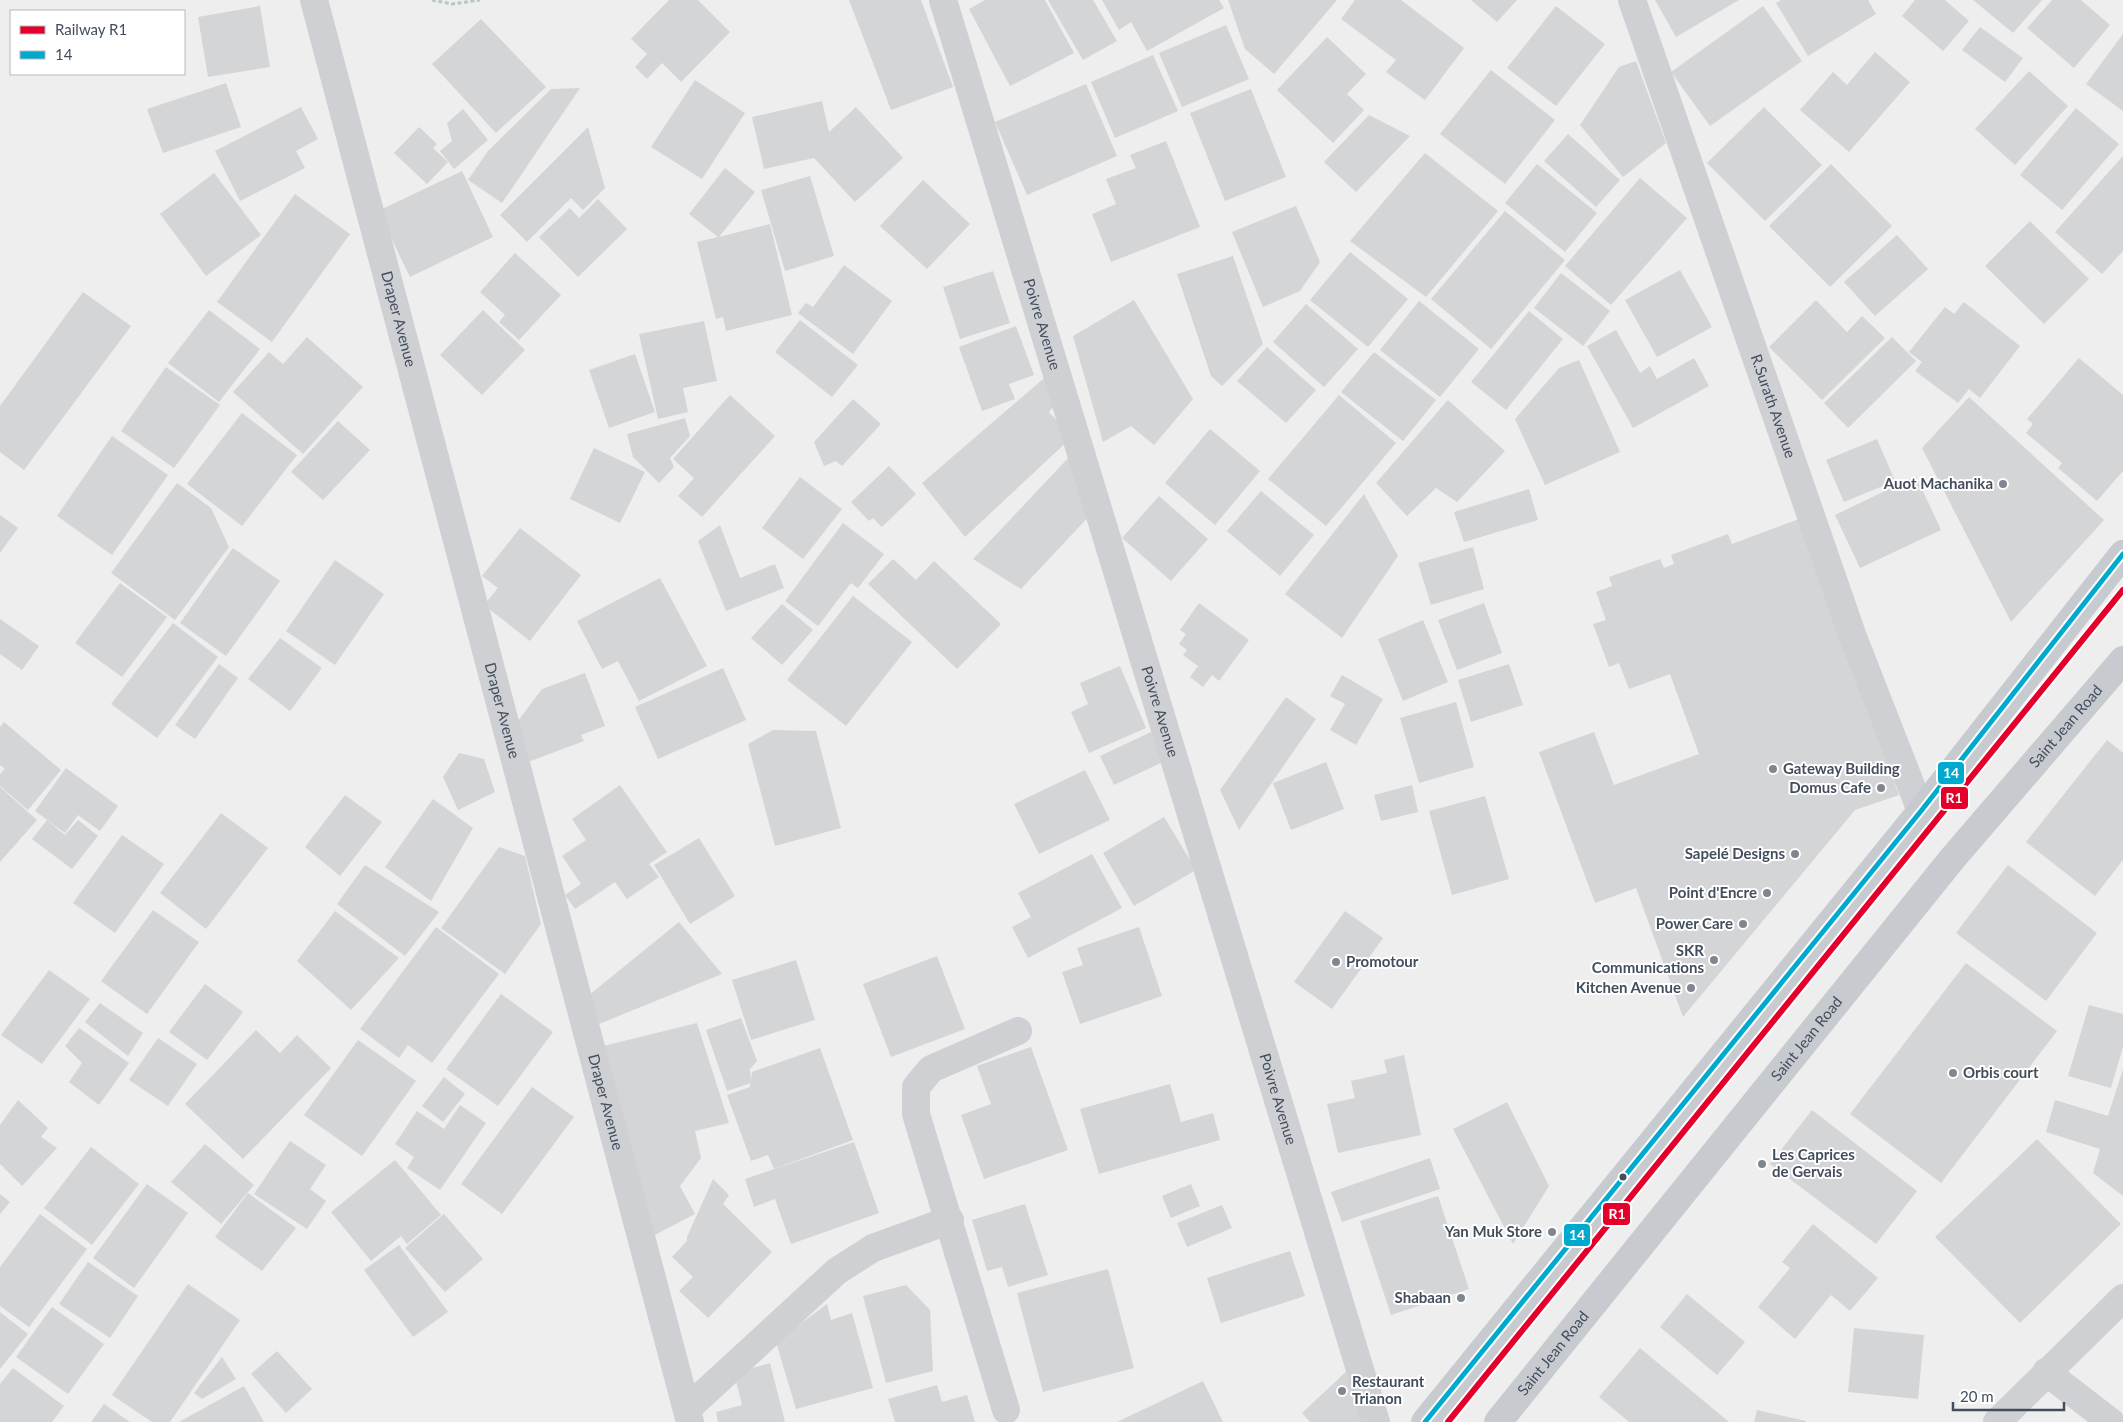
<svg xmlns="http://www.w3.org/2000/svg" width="2123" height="1422" font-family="Lato,sans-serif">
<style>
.building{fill:#d4d5d7}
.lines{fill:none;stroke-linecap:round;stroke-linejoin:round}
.path{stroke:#b8c6c4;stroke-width:3;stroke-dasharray:4 2.5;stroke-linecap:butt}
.minor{stroke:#ced0d4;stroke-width:28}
.major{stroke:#c7cbd0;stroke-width:28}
.bus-1-casing{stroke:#fff;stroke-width:9}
.bus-1{stroke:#00a9ce;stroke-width:5}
.rail-1-casing{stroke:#fff;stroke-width:10}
.rail-1{stroke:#e4002b;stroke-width:6}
.poi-dot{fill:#7f8690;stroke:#fff;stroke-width:2}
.bus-dot{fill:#434e5d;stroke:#fff;stroke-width:2}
.labels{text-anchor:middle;stroke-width:4;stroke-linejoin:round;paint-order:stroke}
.street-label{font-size:15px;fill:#434e5d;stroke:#fff}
.poi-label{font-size:15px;font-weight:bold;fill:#434e5d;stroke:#fff;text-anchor:end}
.line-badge{stroke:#fff;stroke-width:2}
.badge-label{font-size:14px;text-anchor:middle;font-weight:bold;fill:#fff}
</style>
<rect width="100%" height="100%" fill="#efeeee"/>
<g class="building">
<polygon points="669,0 698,0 730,32 681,82 662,63 647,79 635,67 647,54 631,39"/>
<polygon points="849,0 921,0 953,87 891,110"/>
<polygon points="985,0 1045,0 1074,53 1010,86 969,9"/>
<polygon points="1048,0 1093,0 1117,41 1083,60"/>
<polygon points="1102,0 1219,0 1224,8 1147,51 1131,22 1119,30"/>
<polygon points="1228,0 1337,0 1274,74 1245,49"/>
<polygon points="1355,0 1401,0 1464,48 1425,100 1386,72 1396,60 1341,19"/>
<polygon points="1471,0 1517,0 1497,22"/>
<polygon points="1655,0 1739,0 1676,37"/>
<polygon points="1781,0 1868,0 1876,14 1808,56 1776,3"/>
<polygon points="1915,0 1945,0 1969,21 1943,51 1902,16"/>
<polygon points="1973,0 2042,0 2013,33"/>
<polygon points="2052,0 2081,0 2110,25 2074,68 2027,28"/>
<polygon points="260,6 270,67 208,77 198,17"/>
<polygon points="1556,6 1605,44 1556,106 1507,68"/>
<polygon points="1763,6 1802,61 1710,126 1671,72"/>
<polygon points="481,19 546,87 496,133 432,64"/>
<polygon points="1226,25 1249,79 1182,107 1159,53"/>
<polygon points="1980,27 2023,58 2005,82 1962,50"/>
<polygon points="2123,34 2123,111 2086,84"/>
<polygon points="1327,37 1366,74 1347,94 1364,110 1333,143 1277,90"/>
<polygon points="1875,52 1910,82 1849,152 1800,110 1833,72 1847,85"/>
<polygon points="1153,55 1178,111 1115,138 1091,82"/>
<polygon points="1636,61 1666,143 1623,177 1580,125 1619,67"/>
<polygon points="1491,70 1555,120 1505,184 1440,134"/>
<polygon points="2029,71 2068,106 2015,165 1975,129"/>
<polygon points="695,80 745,113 702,179 651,147"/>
<polygon points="226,83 241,127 163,153 147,109"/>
<polygon points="1086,84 1117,156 1027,195 995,122"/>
<polygon points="580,88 502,203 468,180 488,151 551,89"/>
<polygon points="1251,89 1286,177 1225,201 1190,113"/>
<polygon points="822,101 829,132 856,107 903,158 855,202 814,158 764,169 752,117"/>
<polygon points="301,107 318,139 296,151 305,168 240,201 215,151"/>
<polygon points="1764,107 1822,165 1765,221 1707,163"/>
<polygon points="2076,108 2119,144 2062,210 2020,175"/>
<polygon points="463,109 488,140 454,169 440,151 452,141 447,123"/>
<polygon points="1369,115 1410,136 1356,192 1324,162"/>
<polygon points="419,127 437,144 433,148 448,162 427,184 394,153"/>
<polygon points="588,127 605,188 583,210 571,198 527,242 500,215"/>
<polygon points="1568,134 1620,180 1596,207 1544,161"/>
<polygon points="1166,141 1200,227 1111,262 1092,214 1116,204 1106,179 1136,168 1130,155"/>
<polygon points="1425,153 1498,211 1426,297 1350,241"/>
<polygon points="2123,156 2123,251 2102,274 2055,232"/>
<polygon points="1537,164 1597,213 1565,252 1505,203"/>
<polygon points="1831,164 1892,226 1830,287 1769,226"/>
<polygon points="725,168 755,192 719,237 770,224 792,315 726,331 723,317 716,319 697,242 718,237 689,214"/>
<polygon points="462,171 493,237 410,277 378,211"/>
<polygon points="214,173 261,235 206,276 160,214"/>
<polygon points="810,176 834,256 785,271 761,190"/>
<polygon points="1640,178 1687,218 1611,305 1565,266"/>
<polygon points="923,180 970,224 927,269 880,226"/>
<polygon points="295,194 350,234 272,342 217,302"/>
<polygon points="598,199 627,229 578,277 539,237 570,208 579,218"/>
<polygon points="1296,206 1320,262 1300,291 1263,307 1232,232"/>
<polygon points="1505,211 1565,260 1491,349 1431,299"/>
<polygon points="2030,221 2089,279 2044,324 1985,266"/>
<polygon points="1897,235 1928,269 1875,316 1844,282"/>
<polygon points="1350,252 1408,299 1368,347 1310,300"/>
<polygon points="515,253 561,295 519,340 499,322 505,315 480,292"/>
<polygon points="1233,256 1263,344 1222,386 1211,376 1177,274"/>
<polygon points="844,265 892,301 853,354 798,313 806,303 813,307"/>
<polygon points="1680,270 1712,327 1657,357 1625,300"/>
<polygon points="993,271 1010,323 960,339 943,287"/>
<polygon points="1561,273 1610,311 1583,346 1534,308"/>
<polygon points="83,292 131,326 24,470 0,452 0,406"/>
<polygon points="1134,300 1193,399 1154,445 1131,426 1103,442 1073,336"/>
<polygon points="1816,300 1847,332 1862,316 1885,338 1822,400 1769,347"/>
<polygon points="1419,301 1479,349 1440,397 1380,350"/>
<polygon points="1964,302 2020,346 1980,398 1969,389 1958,403 1915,371 1922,362 1909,352 1945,307 1954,314"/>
<polygon points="1306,304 1358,349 1324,387 1273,342"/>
<polygon points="209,310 260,349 219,402 168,363"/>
<polygon points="483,310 525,350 482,395 440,355"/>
<polygon points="1529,311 1563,339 1506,410 1471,382"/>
<polygon points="800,320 858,365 832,397 775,352"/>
<polygon points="704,321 717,381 683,388 688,412 658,419 639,334"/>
<polygon points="1016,326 1034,375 1009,384 1015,399 982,411 959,347"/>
<polygon points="1616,330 1640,373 1650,366 1657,379 1694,358 1709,386 1633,428 1587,346"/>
<polygon points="307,337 363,387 303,454 233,392 269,352 283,364"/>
<polygon points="1892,337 1916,361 1848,428 1824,403"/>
<polygon points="1267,347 1316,390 1286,423 1237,381"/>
<polygon points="1374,352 1436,400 1403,441 1341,392"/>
<polygon points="635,354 655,412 609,428 589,370"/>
<polygon points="2079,358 2123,395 2123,471 2097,501 2058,468 2062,463 2026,433 2033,424 2027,419"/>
<polygon points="1579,360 1620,452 1545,485 1515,419 1559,368"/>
<polygon points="166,367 220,405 174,468 121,431"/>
<polygon points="1049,374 1058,402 1049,412 1072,437 965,537 922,483"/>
<polygon points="730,395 775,436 702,517 678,496 694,478 673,459"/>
<polygon points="1339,395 1396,443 1326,526 1268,479"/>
<polygon points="1969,397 2104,520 2011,622 1922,448"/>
<polygon points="853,399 881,424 842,466 836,461 824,466 814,442"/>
<polygon points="1448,400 1505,451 1457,502 1436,488 1407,516 1376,483"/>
<polygon points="242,413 297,455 242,526 187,484"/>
<polygon points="685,418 690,436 670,458 674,467 659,483 633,457 627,434"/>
<polygon points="338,421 370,450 323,500 291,472"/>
<polygon points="1210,429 1260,471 1215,525 1165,483"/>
<polygon points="112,436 168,475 112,555 57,516"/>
<polygon points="1877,439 1895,481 1844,502 1826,460"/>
<polygon points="594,448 645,472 620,523 570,499"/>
<polygon points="1071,455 1092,513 1021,589 973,559"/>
<polygon points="889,466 916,494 882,527 873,518 869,521 851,502"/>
<polygon points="1916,476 1941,530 1860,568 1835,515"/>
<polygon points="800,477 842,509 803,559 762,528"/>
<polygon points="177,483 211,508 229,547 175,620 111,573"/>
<polygon points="1529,489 1538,520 1464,542 1454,512"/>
<polygon points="1261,491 1314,535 1280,576 1227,531"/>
<polygon points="1364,494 1398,556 1342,638 1285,594"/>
<polygon points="1159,496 1208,539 1171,581 1122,538"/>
<polygon points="0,515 18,528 0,553"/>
<polygon points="1799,519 1899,795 1855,810 1683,1017 1636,888 1595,903 1539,752 1594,732 1614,785 1699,754 1670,674 1629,689 1619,663 1609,667 1593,624 1606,620 1596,592 1612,586 1609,577 1660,559 1664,568 1674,564 1671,555 1728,534 1732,544"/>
<polygon points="843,523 884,554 858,588 851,583 818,626 785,601"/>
<polygon points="720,525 740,578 775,564 784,588 726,611 698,541"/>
<polygon points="520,528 581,575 530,641 484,605 498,588 482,576"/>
<polygon points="1473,547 1484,589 1431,605 1418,563"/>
<polygon points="233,548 280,581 226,656 180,623"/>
<polygon points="893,559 916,580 934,561 1001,624 957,669 868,584"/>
<polygon points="335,560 384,594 335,665 286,631"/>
<polygon points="660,578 707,666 639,701 618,661 602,669 577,621"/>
<polygon points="120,583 167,617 122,677 75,643"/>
<polygon points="853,596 912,642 846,726 787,680"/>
<polygon points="1199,603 1249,640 1219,681 1212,675 1203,687 1190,677 1198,666 1183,655 1187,650 1179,644 1186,634 1180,630"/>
<polygon points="1484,603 1502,653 1457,670 1438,620"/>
<polygon points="782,604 813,630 782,665 751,638"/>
<polygon points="0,619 39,646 22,670 0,654"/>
<polygon points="1423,620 1448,682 1403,701 1378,639"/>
<polygon points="173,623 218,657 157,738 111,704"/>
<polygon points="280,638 322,668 290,711 248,679"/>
<polygon points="219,664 238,678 195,739 175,725"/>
<polygon points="1509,664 1523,705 1471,722 1458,680"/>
<polygon points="1120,666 1146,728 1089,753 1071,712 1088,704 1080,683"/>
<polygon points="723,668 746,720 658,759 635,707"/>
<polygon points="585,673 605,726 581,735 584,741 528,762 514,726 542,689"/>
<polygon points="1342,675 1383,699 1356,745 1330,730 1345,704 1330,696"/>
<polygon points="1286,697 1316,719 1239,830 1220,790"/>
<polygon points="1456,702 1474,767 1419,783 1400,718"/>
<polygon points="4,722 61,770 28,810 0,786 0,774 5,769 0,765 0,727"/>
<polygon points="773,730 816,731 841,828 775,846 748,744"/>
<polygon points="1151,732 1165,761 1114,785 1100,756"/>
<polygon points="2107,740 2123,753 2123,860 2095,896 2026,842"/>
<polygon points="459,753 484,759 495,792 458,810 443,777"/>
<polygon points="1326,762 1344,809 1291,830 1273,783"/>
<polygon points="66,768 118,806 100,831 78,815 65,833 35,811"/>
<polygon points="1085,770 1110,820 1039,854 1014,804"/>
<polygon points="620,785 667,852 649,864 659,877 627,899 615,882 575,909 565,895 581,884 562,856 586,840 572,819"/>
<polygon points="1412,785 1418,812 1381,821 1374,795"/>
<polygon points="0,787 37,820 0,862"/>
<polygon points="345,795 382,822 340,876 305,847"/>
<polygon points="1485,796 1509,879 1452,895 1429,811"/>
<polygon points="433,799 473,828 431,901 385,867"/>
<polygon points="221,813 268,848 206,929 160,893"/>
<polygon points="1164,817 1196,870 1134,906 1103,853"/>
<polygon points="47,820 65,835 78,820 98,836 72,869 32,839"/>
<polygon points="122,835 164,864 115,933 73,903"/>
<polygon points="699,838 735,896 690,924 654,865"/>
<polygon points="499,847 525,856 541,924 505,974 441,928"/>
<polygon points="1092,854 1122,908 1028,958 1012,927 1031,917 1018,893"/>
<polygon points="365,865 439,912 405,956 337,904"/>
<polygon points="2008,865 2097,933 2046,1001 1956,933"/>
<polygon points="153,910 199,942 147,1014 101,981"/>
<polygon points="335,911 399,958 351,1010 297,961"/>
<polygon points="1345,911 1383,938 1332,1009 1294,982"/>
<polygon points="679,922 722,974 594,1026 583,1000"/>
<polygon points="436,927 499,974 432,1063 408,1045 399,1058 360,1029"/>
<polygon points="1139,927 1162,996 1080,1024 1062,972 1083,965 1077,948"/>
<polygon points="937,956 965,1029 891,1057 863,984"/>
<polygon points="796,960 815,1020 751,1040 732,980"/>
<polygon points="1966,963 2057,1031 1941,1183 1850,1114"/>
<polygon points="49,970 90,999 42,1064 1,1035"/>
<polygon points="205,984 243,1012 207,1060 169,1032"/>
<polygon points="501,994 553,1032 498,1106 446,1069"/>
<polygon points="100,1003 143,1033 128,1056 85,1022"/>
<polygon points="2089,1005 2123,1014 2123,1047 2111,1088 2068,1076"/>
<polygon points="741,1018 757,1061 750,1069 751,1083 727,1091 706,1030"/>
<polygon points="697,1023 729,1123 695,1131 701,1158 680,1186 695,1214 649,1238 603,1046"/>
<polygon points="79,1028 129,1063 99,1105 69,1082 82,1063 65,1046"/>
<polygon points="256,1030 280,1053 297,1035 331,1068 243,1159 185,1104"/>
<polygon points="158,1038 197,1064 168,1106 129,1080"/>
<polygon points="358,1040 416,1081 362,1156 304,1115"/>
<polygon points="1031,1047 1068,1150 984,1179 961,1115 991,1104 977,1066"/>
<polygon points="820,1048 853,1140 774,1169 768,1155 751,1161 727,1095 750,1087 752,1072"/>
<polygon points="1404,1055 1421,1135 1338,1153 1327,1104 1355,1098 1351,1081 1387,1073 1384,1060"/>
<polygon points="2123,1069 2123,1196 2093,1173 2100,1149 2046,1132 2055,1100 2108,1116"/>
<polygon points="444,1077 465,1094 443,1122 422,1106"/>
<polygon points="1170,1084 1181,1122 1213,1113 1220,1140 1099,1174 1080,1109"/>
<polygon points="532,1087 574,1117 502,1214 461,1184"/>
<polygon points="18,1100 48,1128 41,1137 57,1148 22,1186 0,1164 0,1125"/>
<polygon points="1507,1102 1549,1186 1513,1244 1453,1129"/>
<polygon points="460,1105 486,1123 440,1190 407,1168 414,1157 395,1144 417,1111 444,1129"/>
<polygon points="1812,1110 1917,1191 1876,1244 1770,1164"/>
<polygon points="2037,1139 2121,1224 2020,1323 1935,1237"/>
<polygon points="290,1141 326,1165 310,1189 326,1201 307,1229 254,1194"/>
<polygon points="854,1142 879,1213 791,1244 775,1199 754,1207 745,1179"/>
<polygon points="205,1144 254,1185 221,1224 171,1182"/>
<polygon points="91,1147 139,1184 92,1245 44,1208"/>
<polygon points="1430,1158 1440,1189 1342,1222 1331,1192"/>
<polygon points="395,1160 441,1215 407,1244 401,1236 371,1261 331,1212"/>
<polygon points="713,1179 729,1195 723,1204 772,1252 708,1318 679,1291 693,1277 672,1257 687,1241 687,1237"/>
<polygon points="147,1184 188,1213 134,1288 93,1258"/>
<polygon points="1191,1184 1200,1206 1171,1218 1162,1196"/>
<polygon points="248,1193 296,1228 262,1271 215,1237"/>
<polygon points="0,1194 10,1202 0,1214"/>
<polygon points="1438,1196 1469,1289 1391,1315 1360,1221"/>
<polygon points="1025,1204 1048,1275 1008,1287 1002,1267 987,1271 972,1220"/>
<polygon points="1222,1205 1232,1228 1187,1247 1177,1223"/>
<polygon points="40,1214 87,1249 29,1327 0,1306 0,1267"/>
<polygon points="444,1214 483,1259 445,1292 405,1248"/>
<polygon points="1813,1224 1878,1278 1850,1311 1831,1295 1795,1339 1758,1307 1790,1268 1782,1262"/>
<polygon points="399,1245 448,1312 413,1337 364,1270"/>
<polygon points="1290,1251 1305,1296 1221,1323 1207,1278"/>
<polygon points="88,1262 138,1296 110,1338 59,1304"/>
<polygon points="1108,1269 1134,1368 1043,1392 1017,1293"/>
<polygon points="188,1284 240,1320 170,1422 152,1422 112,1395"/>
<polygon points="906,1285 930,1310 933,1371 886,1383 863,1296"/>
<polygon points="1687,1294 1745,1342 1717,1375 1660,1327"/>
<polygon points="827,1304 831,1320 852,1313 873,1388 796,1409 776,1342"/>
<polygon points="52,1307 104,1344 68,1394 16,1357"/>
<polygon points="0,1312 28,1334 0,1369"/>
<polygon points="1854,1328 1924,1335 1918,1399 1848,1392"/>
<polygon points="1640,1348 1729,1422 1629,1422 1599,1397"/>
<polygon points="277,1351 312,1389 286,1413 251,1374"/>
<polygon points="222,1357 236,1379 202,1399 194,1393"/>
<polygon points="770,1363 785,1422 718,1422 716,1412 742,1405 734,1373"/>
<polygon points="13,1368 64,1406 52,1422 0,1422 0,1384"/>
<polygon points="1350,1368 1367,1422 1310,1422 1302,1413"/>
<polygon points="1203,1381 1223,1422 1117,1422"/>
<polygon points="937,1385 942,1402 967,1395 975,1422 895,1422 888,1399"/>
<polygon points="244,1386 264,1422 179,1422"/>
<polygon points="104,1404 130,1422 91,1422"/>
<polygon points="1757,1410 1806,1421 1806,1422 1754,1422"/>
</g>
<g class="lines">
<polyline class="path" points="432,0 452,4 480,0"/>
<g class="minor">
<path id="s1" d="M314,0L690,1422"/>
<path id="s2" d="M943,0L1376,1422"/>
<path id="s3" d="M1632,0L1853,637L1921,811"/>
<polyline points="2046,1372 2111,1422"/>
<polyline points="687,1409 837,1271 873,1248 950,1220"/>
<polyline points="1006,1410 916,1114 916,1087 931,1069 1018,1031"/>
<polyline points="1997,1422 2123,1298"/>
</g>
<g class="major">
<polyline points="1425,1422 1921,811 2123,554"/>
<path id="s4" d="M1498,1422L1952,859L2123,660"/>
</g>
<g class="bus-1-casing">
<polyline id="bus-1" points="1425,1422 1921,811 2123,554"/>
</g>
<use href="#bus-1" class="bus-1"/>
<g class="rail-1-casing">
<polyline id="rail-1" points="1448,1422 2123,590"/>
</g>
<use href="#rail-1" class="rail-1"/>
</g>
<g class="poi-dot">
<circle cx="2003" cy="484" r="5"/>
<circle cx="1773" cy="769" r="5"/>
<circle cx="1881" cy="788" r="5"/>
<circle cx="1795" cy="854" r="5"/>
<circle cx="1767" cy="893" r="5"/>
<circle cx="1743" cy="924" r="5"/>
<circle cx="1714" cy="960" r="5"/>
<circle cx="1336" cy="962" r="5"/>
<circle cx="1691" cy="988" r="5"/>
<circle cx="1953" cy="1073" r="5"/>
<circle cx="1762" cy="1164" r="5"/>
<circle cx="1552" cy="1232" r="5"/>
<circle cx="1461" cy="1298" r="5"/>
<circle cx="1342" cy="1391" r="5"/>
</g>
<circle class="bus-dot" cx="1623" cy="1177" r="4.5"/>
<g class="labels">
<g class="street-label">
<text dy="5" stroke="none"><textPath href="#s1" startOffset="330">Draper Avenue</textPath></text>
<text dy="5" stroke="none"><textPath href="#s2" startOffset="339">Poivre Avenue</textPath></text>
<text dy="5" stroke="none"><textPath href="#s3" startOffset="430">R.Surath Avenue</textPath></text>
<text dy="5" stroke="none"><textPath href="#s1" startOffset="735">Draper Avenue</textPath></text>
<text dy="5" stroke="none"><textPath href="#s2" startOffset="744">Poivre Avenue</textPath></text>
<text dy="5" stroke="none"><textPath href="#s4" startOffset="898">Saint Jean Road</textPath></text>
<text dy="5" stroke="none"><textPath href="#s4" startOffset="492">Saint Jean Road</textPath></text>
<text dy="5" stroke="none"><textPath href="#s2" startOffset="1149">Poivre Avenue</textPath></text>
<text dy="5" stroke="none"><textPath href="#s1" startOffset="1140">Draper Avenue</textPath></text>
<text dy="5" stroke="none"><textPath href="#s4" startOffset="88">Saint Jean Road</textPath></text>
</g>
<g class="poi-label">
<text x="1993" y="489">Auot Machanika</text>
<text x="1783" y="774" text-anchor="start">Gateway Building</text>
<text x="1871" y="793">Domus Cafe</text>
<text x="1785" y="859">Sapelé Designs</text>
<text x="1757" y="898">Point d'Encre</text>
<text x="1733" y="929">Power Care</text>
<text x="1704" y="956">SKR<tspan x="1704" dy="17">Communications</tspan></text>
<text x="1346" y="967" text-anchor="start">Promotour</text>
<text x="1681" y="993">Kitchen Avenue</text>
<text x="1963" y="1078" text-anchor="start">Orbis court</text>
<text x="1772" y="1160" text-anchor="start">Les Caprices<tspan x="1772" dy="17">de Gervais</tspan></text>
<text x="1542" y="1237">Yan Muk Store</text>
<text x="1451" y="1303">Shabaan</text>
<text x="1352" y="1387" text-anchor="start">Restaurant<tspan x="1352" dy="17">Trianon</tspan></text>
</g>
</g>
<g class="line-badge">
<rect x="1937" y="761" width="28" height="24" rx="5" fill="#00a9ce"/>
<rect x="1940" y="786" width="29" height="24" rx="5" fill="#e4002b"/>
<rect x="1602" y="1202" width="29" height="24" rx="5" fill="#e4002b"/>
<rect x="1563" y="1223" width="28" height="24" rx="5" fill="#00a9ce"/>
</g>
<g class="badge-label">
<text x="1951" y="778">14</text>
<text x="1954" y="803">R1</text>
<text x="1617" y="1219">R1</text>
<text x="1577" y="1240">14</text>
</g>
<rect x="10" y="10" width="175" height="65" fill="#ffffff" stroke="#b4b8be"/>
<rect x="20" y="26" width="25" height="8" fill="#e4002b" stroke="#b4b8be"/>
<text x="55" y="35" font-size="15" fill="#434e5d">Railway R1</text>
<rect x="20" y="51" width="25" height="8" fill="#00a9ce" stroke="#b4b8be"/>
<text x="55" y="60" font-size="15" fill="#434e5d">14</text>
<path d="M1953 1402v8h111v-8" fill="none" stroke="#434e5d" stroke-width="2.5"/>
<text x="1960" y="1402" font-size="15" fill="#434e5d" stroke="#ffffff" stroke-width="4" paint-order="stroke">20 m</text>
</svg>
